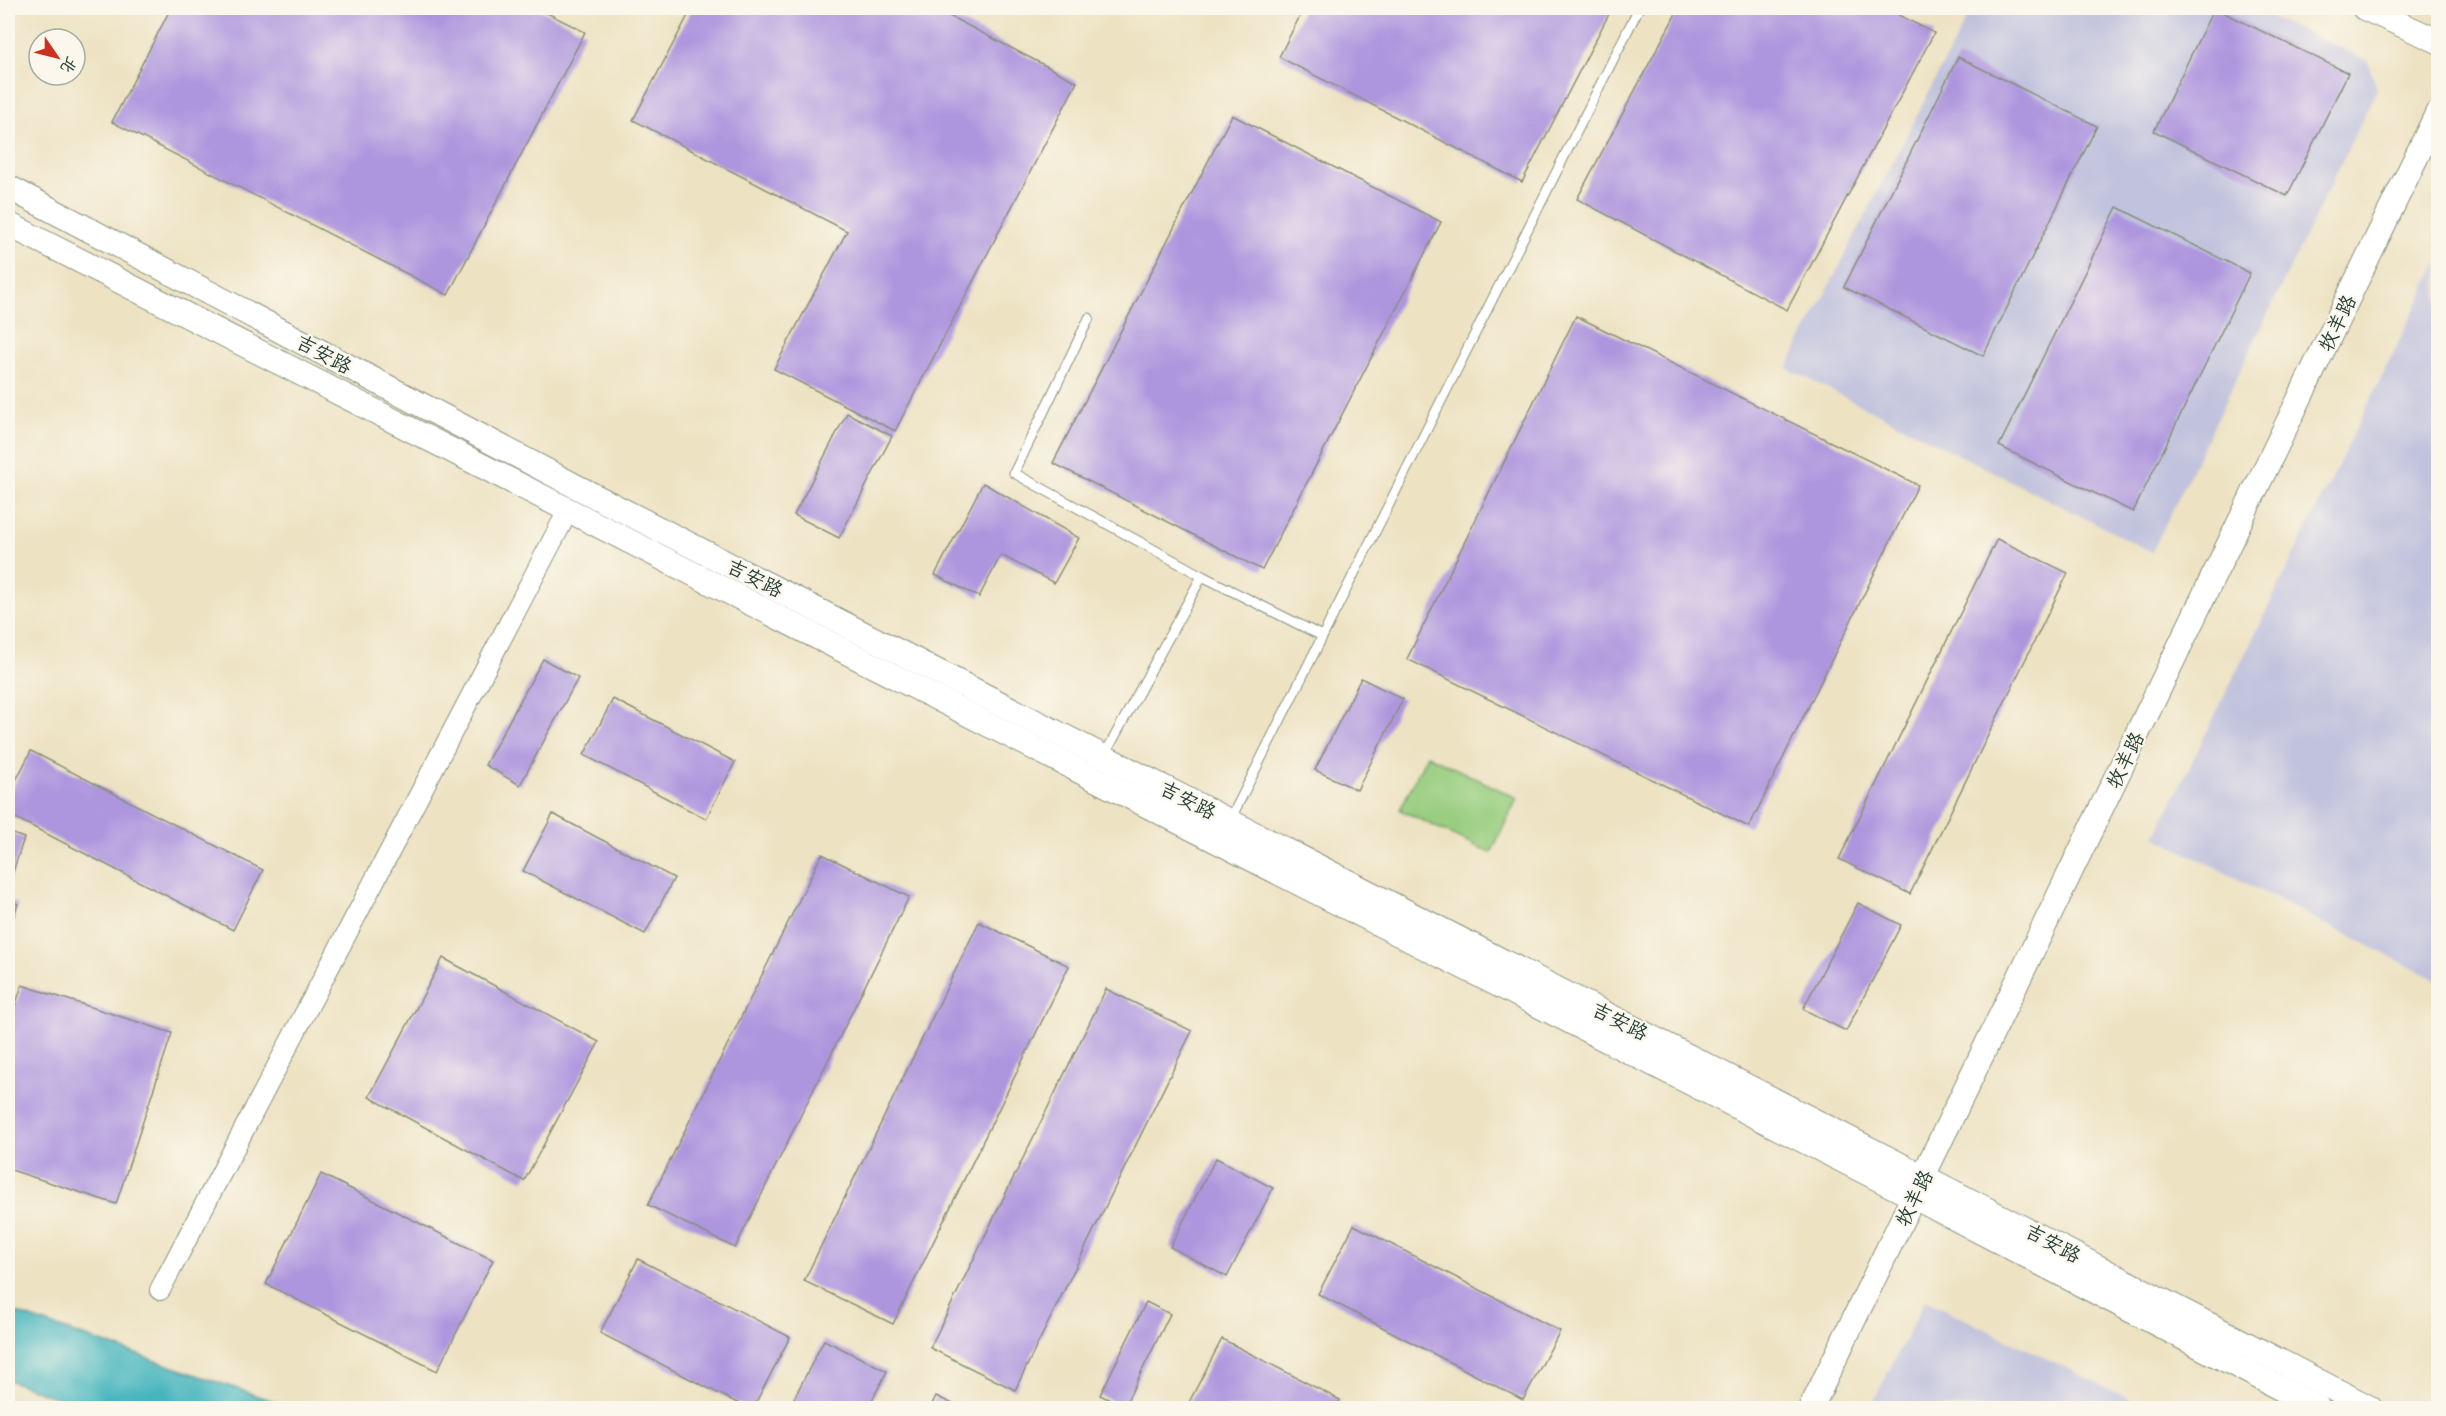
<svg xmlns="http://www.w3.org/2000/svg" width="2446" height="1416" font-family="'Architects Daughter','LXGW WenKai TC',sans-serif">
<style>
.industrial{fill:#c1c2dd}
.green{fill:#99ce80;stroke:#5c865a;stroke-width:1.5}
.water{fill:#46b5be;stroke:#327979;stroke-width:1.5}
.building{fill:#ae96de}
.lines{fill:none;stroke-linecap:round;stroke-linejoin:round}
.service-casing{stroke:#86907b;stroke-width:11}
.minor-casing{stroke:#86907b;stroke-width:22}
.tertiary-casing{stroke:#86907b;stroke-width:26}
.service{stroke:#fff;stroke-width:9}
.minor{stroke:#fff;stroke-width:20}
.tertiary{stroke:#fff;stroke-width:24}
.labels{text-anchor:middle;stroke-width:4.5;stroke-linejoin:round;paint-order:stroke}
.street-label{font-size:20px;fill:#1f3d34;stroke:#fbf7ec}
</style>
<rect width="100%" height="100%" fill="#fbf7ec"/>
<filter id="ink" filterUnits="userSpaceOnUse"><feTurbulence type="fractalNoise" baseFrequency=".0167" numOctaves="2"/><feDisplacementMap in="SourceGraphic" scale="12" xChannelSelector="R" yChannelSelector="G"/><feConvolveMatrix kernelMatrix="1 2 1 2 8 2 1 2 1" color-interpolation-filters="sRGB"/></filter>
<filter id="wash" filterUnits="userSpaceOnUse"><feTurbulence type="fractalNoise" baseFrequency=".008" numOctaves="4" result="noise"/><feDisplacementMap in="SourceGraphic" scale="24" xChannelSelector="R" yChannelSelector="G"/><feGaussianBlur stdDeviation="1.35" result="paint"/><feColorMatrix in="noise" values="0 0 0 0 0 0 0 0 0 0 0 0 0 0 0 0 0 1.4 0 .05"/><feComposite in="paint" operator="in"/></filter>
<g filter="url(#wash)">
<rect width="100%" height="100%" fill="#ede2c2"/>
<g class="industrial">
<polygon points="1972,8 2251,8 2367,60 2377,89 2152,552 1787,368"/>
<polygon points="2438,262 2438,981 2155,837"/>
<polygon points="1925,1300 2149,1408 1870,1408"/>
</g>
<polygon class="green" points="1427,755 1517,798 1491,853 1400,810"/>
<polygon class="water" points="8,1310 293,1408 84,1408 8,1380"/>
<g id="blocks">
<g class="building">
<polygon points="171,8 537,8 585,32 448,295 112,122"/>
<polygon points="692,8 934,8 1077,82 895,431 774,369 847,231 633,120"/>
<polygon points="1304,8 1612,8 1522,182 1279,57"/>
<polygon points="1679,8 1885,8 1934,33 1787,310 1577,199"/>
<polygon points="2214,8 2348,73 2287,196 2154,131"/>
<polygon points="1958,57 2097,126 1983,356 1844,287"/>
<polygon points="1232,115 1441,222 1262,570 1053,463"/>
<polygon points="2117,207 2250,273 2133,512 1999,446"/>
<polygon points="1576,316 1918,485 1749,827 1407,659"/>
<polygon points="847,413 892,436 839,538 794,515"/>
<polygon points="983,483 1079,538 1054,583 1001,555 979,597 935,575"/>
<polygon points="1997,539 2068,573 1910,894 1839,859"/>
<polygon points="543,659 578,678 520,785 485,765"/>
<polygon points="1361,678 1403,699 1357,790 1315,770"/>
<polygon points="613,699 735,762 706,819 584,755"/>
<polygon points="31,751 263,870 233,930 8,814 8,796"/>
<polygon points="553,814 674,878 645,934 523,871"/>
<polygon points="8,832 24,838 8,887"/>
<polygon points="822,854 909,897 735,1248 648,1205"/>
<polygon points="8,900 18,904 10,928 8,927"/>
<polygon points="1858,903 1901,925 1846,1031 1803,1009"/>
<polygon points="979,922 1069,966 893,1324 804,1281"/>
<polygon points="443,958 599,1042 524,1181 369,1097"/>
<polygon points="22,985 172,1033 116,1204 8,1169 8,1028"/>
<polygon points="1106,989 1192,1031 1015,1390 930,1348"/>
<polygon points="1216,1158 1273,1188 1227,1277 1170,1247"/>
<polygon points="321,1174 493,1260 437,1371 266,1284"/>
<polygon points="1354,1225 1560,1331 1523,1400 1318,1294"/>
<polygon points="638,1259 790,1337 753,1408 747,1408 600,1333"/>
<polygon points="1146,1302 1170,1314 1124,1407 1100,1395"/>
<polygon points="1222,1339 1340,1400 1336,1408 1186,1408"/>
<polygon points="824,1340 887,1371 868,1408 789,1408"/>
<polygon points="936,1396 961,1408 930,1408"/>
</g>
</g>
</g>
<g filter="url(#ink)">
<use href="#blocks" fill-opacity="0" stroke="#86907b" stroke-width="1.5"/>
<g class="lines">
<g class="service-casing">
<g id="service">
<polyline points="1089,318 1014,473 1202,576 1322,636"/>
<polyline points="1104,756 1202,576"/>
<polyline points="1230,820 1639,8"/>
</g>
</g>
<g class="minor-casing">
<polyline id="minor" points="160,1290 569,509"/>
</g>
<g class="tertiary-casing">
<g id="tertiary">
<polyline points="2364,8 2438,41"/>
<polyline points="8,187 579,488 1924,1177 2370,1408"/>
<polyline points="8,224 1914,1197 2318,1408"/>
<polyline points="1811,1408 2438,112"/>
</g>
</g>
<use href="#service" class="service"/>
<use href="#minor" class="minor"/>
<use href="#tertiary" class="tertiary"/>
</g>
</g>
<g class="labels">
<g class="street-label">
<text transform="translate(2337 323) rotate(-64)" y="7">牧羊路</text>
<text transform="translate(324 354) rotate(28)" y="7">吉安路</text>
<text transform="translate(755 578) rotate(27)" y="7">吉安路</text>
<text transform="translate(2125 760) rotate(-64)" y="7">牧羊路</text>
<text transform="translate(1188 800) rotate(27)" y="7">吉安路</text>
<text transform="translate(1620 1021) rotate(27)" y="7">吉安路</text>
<text transform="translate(1914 1198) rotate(-64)" y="7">牧羊路</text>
<text transform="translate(2053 1243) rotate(28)" y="7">吉安路</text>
</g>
</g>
<rect width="2446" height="1416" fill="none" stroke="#fbf7ec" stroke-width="30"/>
<g transform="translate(57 57) rotate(125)"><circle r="28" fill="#fbf7ec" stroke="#a3ada2" stroke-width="1.5"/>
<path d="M0-4.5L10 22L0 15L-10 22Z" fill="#c8321e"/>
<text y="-9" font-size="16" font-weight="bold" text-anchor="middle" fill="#1f3d34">北</text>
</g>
</svg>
